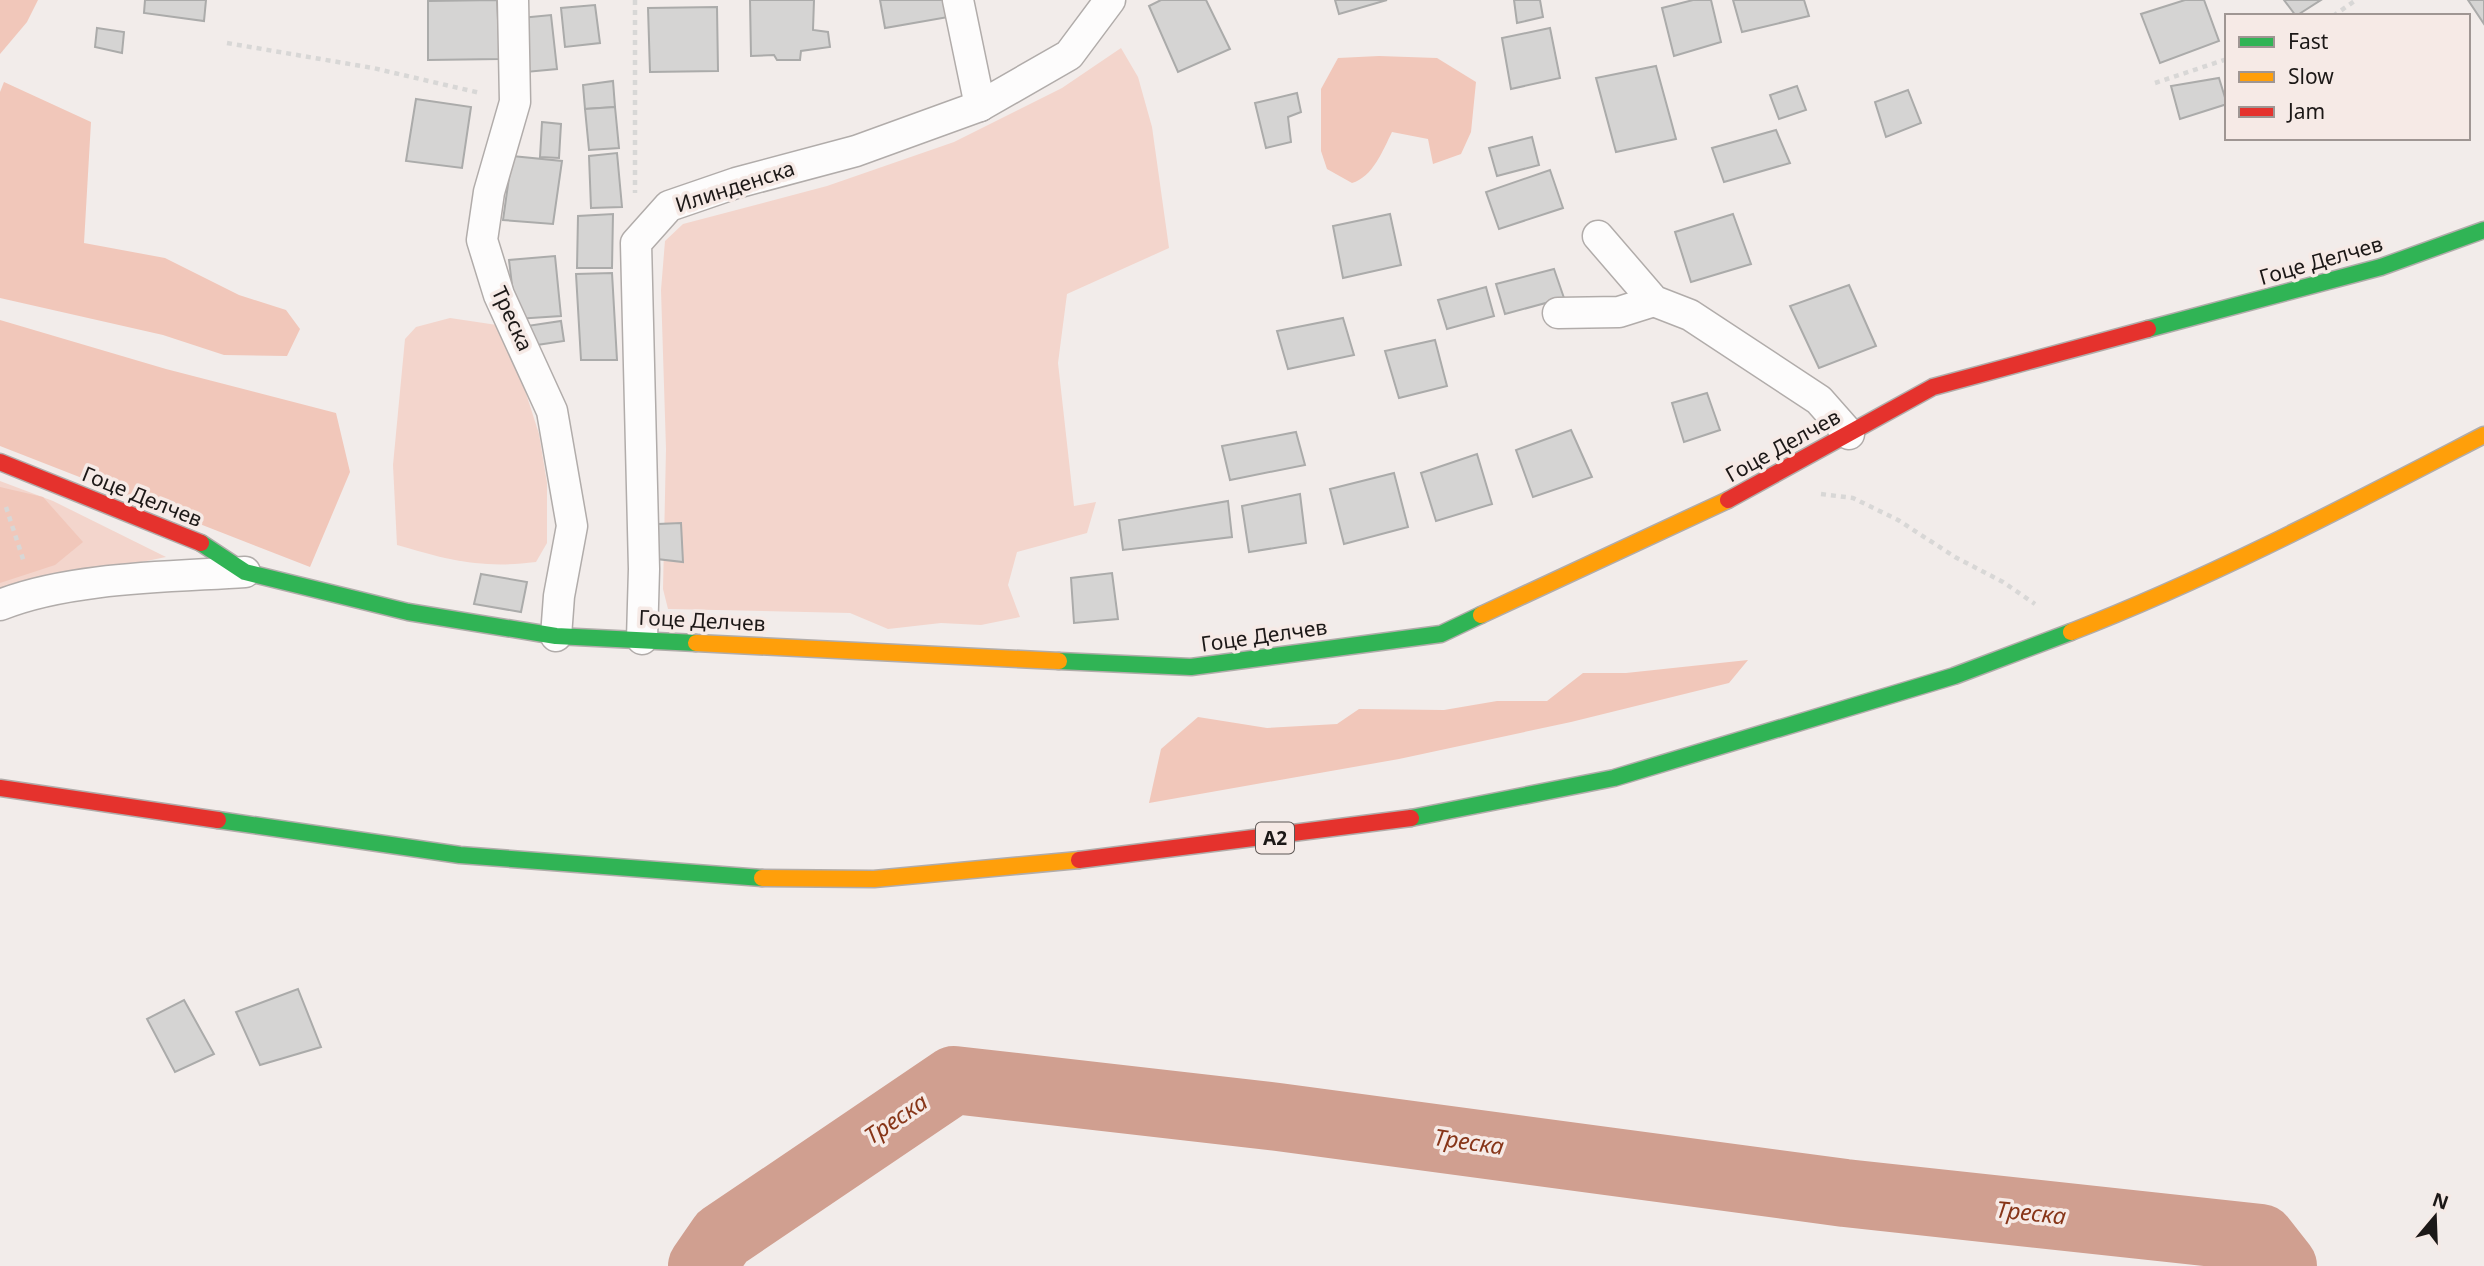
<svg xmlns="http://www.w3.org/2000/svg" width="2484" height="1266" font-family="'Noto Sans',sans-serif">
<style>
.green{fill:#f3d5cc}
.forest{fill:#f1c7ba}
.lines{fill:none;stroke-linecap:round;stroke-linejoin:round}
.river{stroke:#d09f90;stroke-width:68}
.building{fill:#d5d4d3;stroke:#ababaa;stroke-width:2}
.street-casing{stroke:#b1acaa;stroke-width:33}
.fast-casing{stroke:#b1acaa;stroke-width:19}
.slow-casing{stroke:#b1acaa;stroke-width:19}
.jam-casing{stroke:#b1acaa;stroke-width:19}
.path{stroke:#d8d7d6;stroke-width:4.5;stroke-dasharray:5 5;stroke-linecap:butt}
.street{stroke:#fdfcfc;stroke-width:30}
.fast{stroke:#30b455;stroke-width:16}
.slow{stroke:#ff9f0a;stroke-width:16}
.jam{stroke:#e5322d;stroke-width:16}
.labels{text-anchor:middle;stroke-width:7;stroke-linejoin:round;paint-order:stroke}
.shield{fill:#f6eae6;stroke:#5d5755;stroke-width:2}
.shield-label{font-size:19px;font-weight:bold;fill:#1c1817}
.street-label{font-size:21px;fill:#1c1817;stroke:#f6eae6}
.water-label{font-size:23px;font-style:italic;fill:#873518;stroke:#f6eae6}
</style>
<rect width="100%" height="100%" fill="#f2ecea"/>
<g class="green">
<polygon points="1121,48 1138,77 1152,127 1169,248 1067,294 1058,363 1074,506 1096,502 1087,533 1017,552 1008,585 1020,617 981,625 941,623 888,629 850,613 668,609 663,589 666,449 661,290 665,241 683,224 827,186 954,142 1062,88"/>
<path d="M450,318L497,325L516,362L539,434L547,483V543L536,562C482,569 448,560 397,545L393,465L405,339L416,327Z"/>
<polygon points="0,481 53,501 166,557 0,591"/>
</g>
<g class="forest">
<polygon points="0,0 38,0 27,22 0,54"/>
<path d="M1379,56L1437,58L1476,82L1471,132L1461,154L1433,164L1428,139L1392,132C1383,150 1373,177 1352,183L1327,169L1321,151V89L1338,58Z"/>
<polygon points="4,82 91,122 84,243 165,258 239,295 286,310 300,329 287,356 224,355 163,335 0,298 0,92"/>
<polygon points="0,320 166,369 336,413 350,472 310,567 0,446"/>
<polygon points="0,487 43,497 83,542 55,565 0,583"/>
<polygon points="1748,660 1729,683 1571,722 1399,759 1149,803 1161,749 1198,717 1267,728 1337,724 1359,709 1444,710 1497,701 1547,701 1583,673 1626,673"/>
</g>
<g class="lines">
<polyline class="river" points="702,1266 722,1237 954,1080 1278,1117 1845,1193 2261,1238 2283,1266"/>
</g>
<g class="building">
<polygon points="145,0 206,0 204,21 144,13"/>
<polygon points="497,0 500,59 428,60 428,1"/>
<polygon points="750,0 814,0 813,30 828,32 830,47 801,51 800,60 777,60 774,55 751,56"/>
<polygon points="880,0 950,0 954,16 885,28"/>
<polygon points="1161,0 1206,0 1230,49 1178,72 1149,6"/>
<polygon points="1335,0 1387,0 1339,14"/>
<polygon points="1514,0 1540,0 1543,17 1517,23"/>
<polygon points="1693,0 1711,0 1721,42 1674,56 1662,8"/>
<polygon points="1733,0 1804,0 1809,16 1742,32"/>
<polygon points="2185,0 2204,0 2219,41 2160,63 2141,14"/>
<polygon points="2284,0 2321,0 2296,16"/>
<polygon points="2468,0 2484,0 2484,24"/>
<polygon points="595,5 600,43 565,47 561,8"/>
<polygon points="717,7 718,71 650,72 648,8"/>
<polygon points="551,15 557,69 526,72 521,18"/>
<polygon points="97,28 124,32 122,53 95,47"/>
<polygon points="1550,28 1560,78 1511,89 1502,38"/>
<polygon points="1656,66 1676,139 1616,152 1596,78"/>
<polygon points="2219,78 2227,104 2180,119 2171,86"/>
<polygon points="613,81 615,107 585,109 583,85"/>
<polygon points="1797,86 1806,110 1779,119 1770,95"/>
<polygon points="1908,90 1921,123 1886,137 1875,102"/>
<polygon points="1297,93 1301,112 1288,117 1291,142 1266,148 1255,103"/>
<polygon points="416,99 471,107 462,168 406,161"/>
<polygon points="615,107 619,148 589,150 585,109"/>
<polygon points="542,122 561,124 559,158 540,157"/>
<polygon points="1776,130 1790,163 1724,182 1712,148"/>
<polygon points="1532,137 1539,165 1497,176 1489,148"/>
<polygon points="617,153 622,207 591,208 589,156"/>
<polygon points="512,156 562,161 553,224 503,220"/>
<polygon points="1550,170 1563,208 1499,229 1486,192"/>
<polygon points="613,214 612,268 577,268 578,216"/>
<polygon points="1390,214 1401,265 1343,278 1333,226"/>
<polygon points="1733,214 1751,264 1691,282 1675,232"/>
<polygon points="555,256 561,316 516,319 509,260"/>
<polygon points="1554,269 1564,298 1505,314 1496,284"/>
<polygon points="612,273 617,360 581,360 576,274"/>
<polygon points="1849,285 1876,346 1819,368 1790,306"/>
<polygon points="1486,287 1494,316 1447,329 1438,300"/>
<polygon points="1343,318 1354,355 1288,369 1277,331"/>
<polygon points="561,321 564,341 530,346 527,326"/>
<polygon points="1435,340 1447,386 1399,398 1385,351"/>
<polygon points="1707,393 1720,430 1684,442 1672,403"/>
<polygon points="1571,430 1592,477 1533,497 1516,450"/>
<polygon points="1296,432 1305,465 1230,480 1222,446"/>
<polygon points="1477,454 1492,504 1436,521 1421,473"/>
<polygon points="1394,473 1408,527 1344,544 1330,489"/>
<polygon points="1300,494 1306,543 1249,552 1242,506"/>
<polygon points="1228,501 1232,537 1123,550 1119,520"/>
<polygon points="681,523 683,562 657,559 658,524"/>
<polygon points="1112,573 1118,619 1074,623 1071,578"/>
<polygon points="481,574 527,582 521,612 474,604"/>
<polygon points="298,989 321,1047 260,1065 236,1012"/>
<polygon points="184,1000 214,1054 175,1072 147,1019"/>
</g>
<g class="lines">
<g class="street-casing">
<g id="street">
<polyline points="513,0 515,102 489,192 482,240 499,295 552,411 572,526 559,596 556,636"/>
<polyline points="958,0 980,106"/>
<polyline points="1598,236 1654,301 1690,315 1819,400 1849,434"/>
<polyline points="1558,313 1619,312 1654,301"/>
<path d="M0,605C70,577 169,577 245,572"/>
<polyline points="642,639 644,569 636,243 669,206 736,183 856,151 980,106 1069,55 1110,0"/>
</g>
</g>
<g class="fast-casing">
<g id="fast">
<polyline points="2148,329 2381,267 2484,230"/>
<polyline points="201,543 245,572 408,612 556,636 696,643"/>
<polyline points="1059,661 1191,667 1441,634 1481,615"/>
<polyline points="1411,818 1614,778 1954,676 2071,632"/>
<polyline points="218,820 460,855 762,878"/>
</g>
</g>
<g class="slow-casing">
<g id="slow">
<polyline points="1481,615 1728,500"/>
<path d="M2071,632C2213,577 2349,505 2484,435"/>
<polyline points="696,643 1059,661"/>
<polyline points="762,878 874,879 1079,860"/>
</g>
</g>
<g class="jam-casing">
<g id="jam">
<polyline points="0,462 201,543"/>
<polyline points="1728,500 1933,387 2148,329"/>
<polyline points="0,788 218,820"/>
<polyline points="1079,860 1411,818"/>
</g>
</g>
<g class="path">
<polyline points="635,0 635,193"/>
<polyline points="2333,16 2356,0"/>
<polyline points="227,43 373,68 480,93"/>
<polyline points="2155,83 2227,59"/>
<polyline points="1821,494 1853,498 1898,520 1955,557 2003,582 2035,604"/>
<polyline points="6,507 24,562"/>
</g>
<use href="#street" class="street"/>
<use href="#fast" class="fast"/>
<use href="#slow" class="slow"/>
<use href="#jam" class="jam"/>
</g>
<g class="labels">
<rect class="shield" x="1256" y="822.5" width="38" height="31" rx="5"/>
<g class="shield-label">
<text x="1275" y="845">A2</text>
</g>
<g class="street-label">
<text transform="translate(735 187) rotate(-18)" y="7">Илинденска</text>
<text transform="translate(2321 261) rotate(-16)" y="7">Гоце Делчев</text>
<text transform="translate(512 319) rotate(65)" y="7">Треска</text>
<text transform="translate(1783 446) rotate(-29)" y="7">Гоце Делчев</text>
<text transform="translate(142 497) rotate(22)" y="7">Гоце Делчев</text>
<text transform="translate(702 621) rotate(3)" y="7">Гоце Делчев</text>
<text transform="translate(1264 636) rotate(-8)" y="7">Гоце Делчев</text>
</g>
<g class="water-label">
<text transform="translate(896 1119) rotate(-34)" y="8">Треска</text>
<text transform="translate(1469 1142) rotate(8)" y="8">Треска</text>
<text transform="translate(2031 1213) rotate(6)" y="8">Треска</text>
</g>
</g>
<rect x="2225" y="14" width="245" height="126" fill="#f6eae6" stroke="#9f9693" stroke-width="2"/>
<rect x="2239" y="37" width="35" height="10" fill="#30b455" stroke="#9f9693" stroke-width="2"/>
<text x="2288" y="49" font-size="21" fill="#1c1817">Fast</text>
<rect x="2239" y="72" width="35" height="10" fill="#ff9f0a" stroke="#9f9693" stroke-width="2"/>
<text x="2288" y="84" font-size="21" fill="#1c1817">Slow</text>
<rect x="2239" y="107" width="35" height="10" fill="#e5322d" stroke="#9f9693" stroke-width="2"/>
<text x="2288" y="119" font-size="21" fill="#1c1817">Jam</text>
<g transform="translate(2435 1217) rotate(19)" stroke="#f6eae6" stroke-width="5" paint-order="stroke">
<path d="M0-5L12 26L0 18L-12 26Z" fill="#1c1817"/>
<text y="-10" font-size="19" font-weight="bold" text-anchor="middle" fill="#1c1817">N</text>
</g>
</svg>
